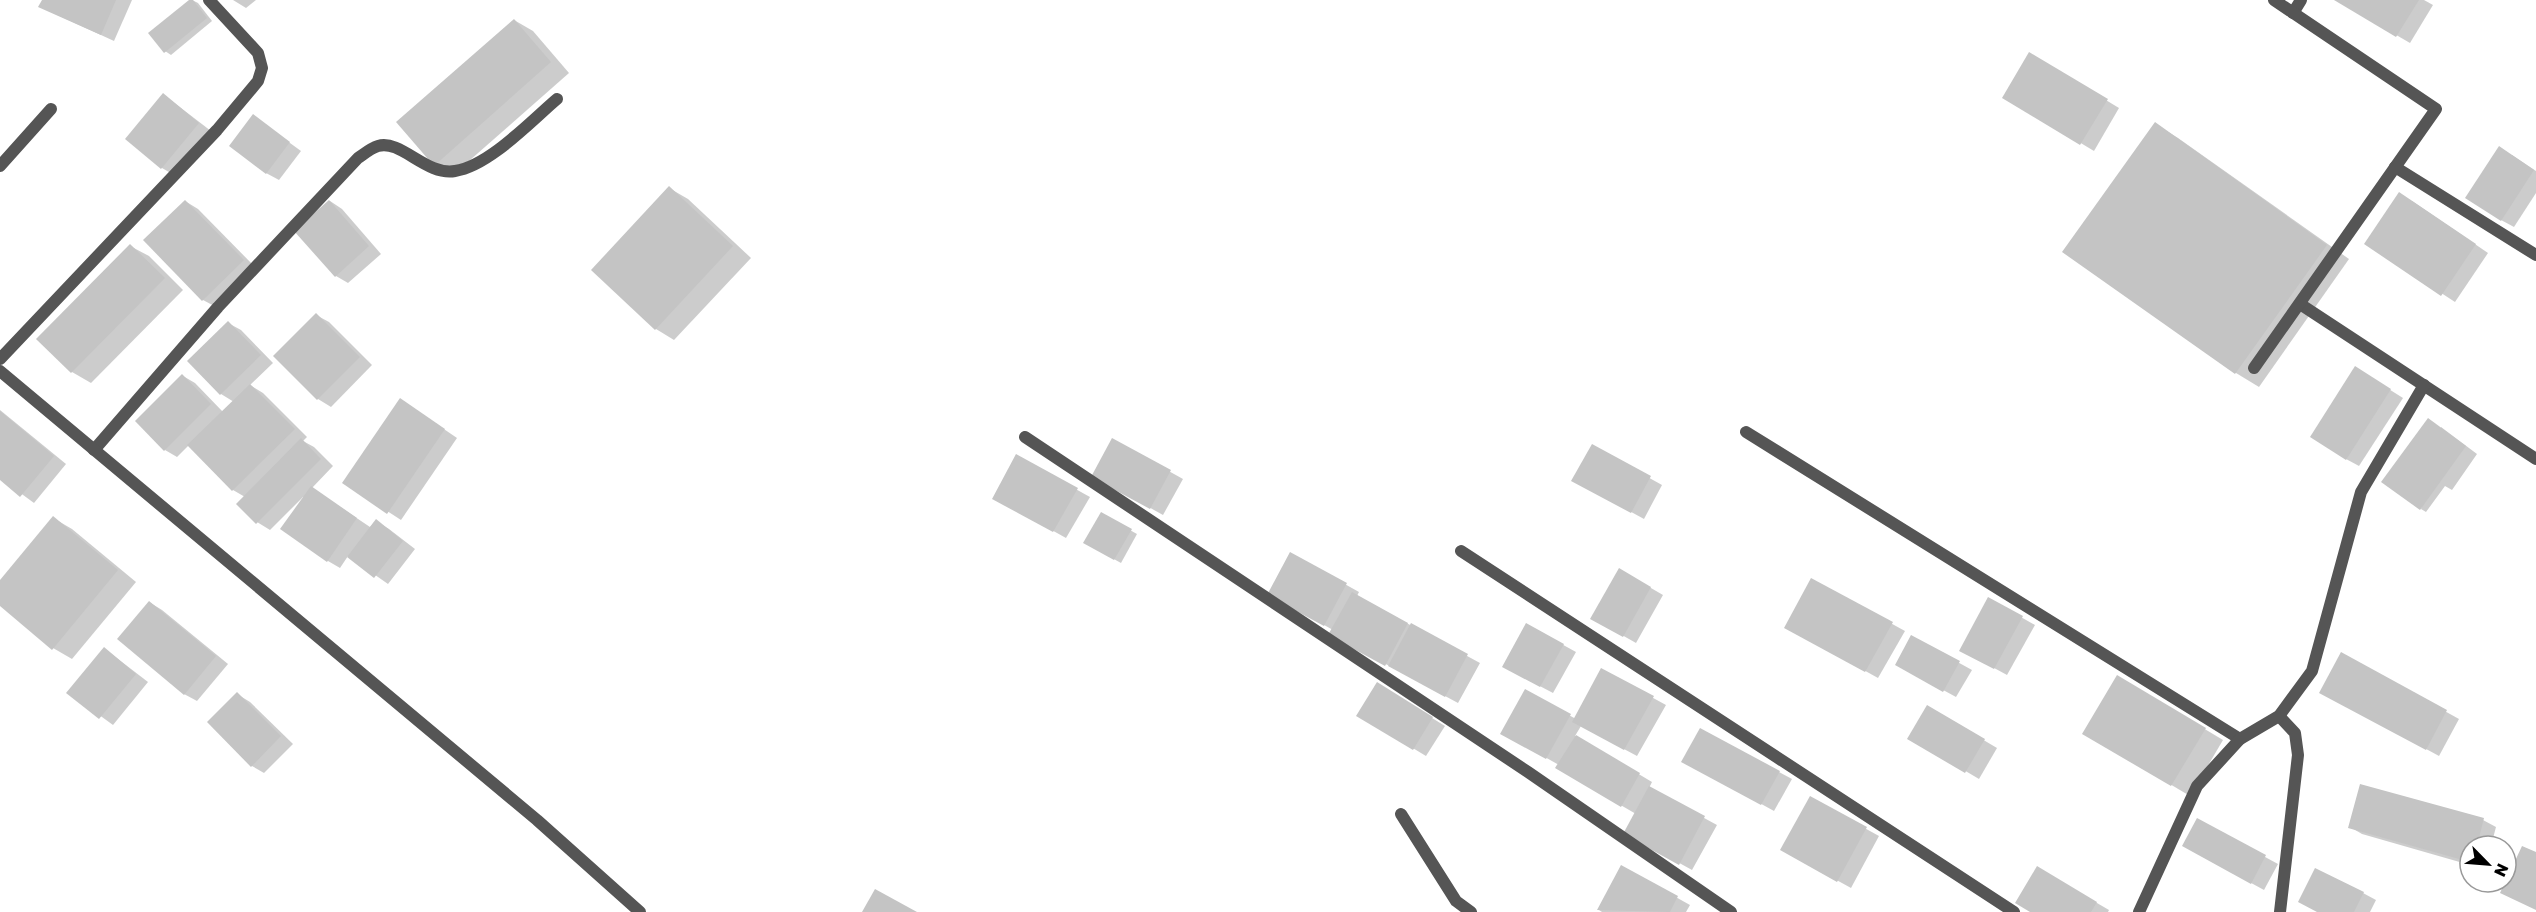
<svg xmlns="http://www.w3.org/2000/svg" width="2536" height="912" font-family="'Golos Text',sans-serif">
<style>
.shadow{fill:#0003}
.building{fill:#c4c4c4}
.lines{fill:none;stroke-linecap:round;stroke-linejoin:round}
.minor{stroke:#555;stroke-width:12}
.tertiary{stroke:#555;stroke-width:12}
</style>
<rect width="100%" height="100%" fill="#fff"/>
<g class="shadow">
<polygon points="43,0 132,0 114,41 40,7"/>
<polygon points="192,0 198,3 212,21 171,55 165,51"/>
<polygon points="233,0 256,0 246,8"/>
<polygon points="2336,0 2424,0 2433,5 2410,43"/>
<polygon points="514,20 533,31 569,73 453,175 435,164"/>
<polygon points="2030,54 2119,108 2094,151 2004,97"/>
<polygon points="164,95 211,131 174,175 162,168"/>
<polygon points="253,116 301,151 279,180 266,173"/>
<polygon points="2155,124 2178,138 2349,259 2259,387 2236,373 2064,252"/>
<polygon points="2512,155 2536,171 2536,193 2514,227 2501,220"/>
<polygon points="669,188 688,199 751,258 674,340 656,329 593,270"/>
<polygon points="185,201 198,209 256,268 216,307 203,300"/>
<polygon points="330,201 342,209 381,254 348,283 336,276"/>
<polygon points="2412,201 2488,253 2455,302 2366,244"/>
<polygon points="130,246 149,256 183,290 91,383 72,372 38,339"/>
<polygon points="316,315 329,322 372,365 331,407 318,399 275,356"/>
<polygon points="228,323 241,330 273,363 250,385 263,393 307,437 303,441 314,447 333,466 312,488 370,527 376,521 389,529 415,549 388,584 348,556 340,568 328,561 303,497 270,530 257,522 245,497 233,490 189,445 177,457 165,450 183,376 195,383 223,412 234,402 221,394 189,362"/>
<polygon points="2368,376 2403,398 2359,466 2346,459"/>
<polygon points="413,408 457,438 401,520 344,483"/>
<polygon points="0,410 66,464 34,503 0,478"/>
<polygon points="2441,427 2477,454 2452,490 2445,486 2426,512 2421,509"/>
<polygon points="1113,440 1183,479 1163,515 1093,476"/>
<polygon points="1592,446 1662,485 1644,519 1573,480"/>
<polygon points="1016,456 1090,497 1066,538 994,498"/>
<polygon points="1101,514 1137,534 1121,563 1085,543"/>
<polygon points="53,518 72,529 136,582 72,659 53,648 0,604 0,582"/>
<polygon points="1291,554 1359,592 1357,596 1480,663 1458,703 1343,641 1333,630 1269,594"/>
<polygon points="1620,570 1663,595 1636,643 1592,618"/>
<polygon points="1812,580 1905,631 1878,678 1786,627"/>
<polygon points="1989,599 2035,625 2007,675 1961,650"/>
<polygon points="149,602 162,610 228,664 197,701 184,694"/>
<polygon points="1527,625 1576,652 1553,693 1517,674"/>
<polygon points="1912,637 1972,670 1956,697 1897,665"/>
<polygon points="105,649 148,682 113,725 69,693"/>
<polygon points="2342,654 2459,719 2439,756 2334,699"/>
<polygon points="1602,670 1666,705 1637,756 1581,726 1575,736 1652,782 1649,788 1717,825 1692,870 1625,833 1636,814 1557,768 1559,765 1502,733 1525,691 1576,719"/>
<polygon points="2118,677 2223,740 2190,796 2084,733"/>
<polygon points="1390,692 1445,726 1426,756 1358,715"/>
<polygon points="237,694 250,702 293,744 264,773 252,766"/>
<polygon points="1928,707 1997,748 1979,779 1910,738"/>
<polygon points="1696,768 1779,772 1792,779 1774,811"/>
<polygon points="1810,798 1879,836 1851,888 1782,850"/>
<polygon points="2197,820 2278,864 2264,890 2196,853"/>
<polygon points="2483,820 2496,827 2491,846 2470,846 2470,865 2362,834 2350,827"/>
<polygon points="1622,867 1690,905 1686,912 1602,912 1599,910"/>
<polygon points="2037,868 2109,910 2108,912 2033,912"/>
<polygon points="2363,893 2376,900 2370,912 2318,912"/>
</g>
<g class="building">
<polygon points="42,0 116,0 101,35 38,7"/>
<polygon points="189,0 193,0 207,18 164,53 148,33"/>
<polygon points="2334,0 2419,0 2396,37"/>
<polygon points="514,19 551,62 434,166 396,122"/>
<polygon points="2029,52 2108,99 2080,145 2002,98"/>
<polygon points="163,93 199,123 161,169 125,139"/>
<polygon points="253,114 290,142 266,174 229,146"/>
<polygon points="2155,122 2327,245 2235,374 2062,252"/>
<polygon points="2499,146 2534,170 2501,221 2465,198"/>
<polygon points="669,186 733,246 655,330 591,270"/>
<polygon points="2399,192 2476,244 2441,296 2364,244"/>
<polygon points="185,200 244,260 202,301 143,240"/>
<polygon points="329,200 369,246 335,277 294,231"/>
<polygon points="130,244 165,278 71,373 36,339"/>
<polygon points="316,313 360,357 317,400 273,356"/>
<polygon points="228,321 261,355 220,395 187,361"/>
<polygon points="2355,366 2391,389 2346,460 2310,437"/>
<polygon points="182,374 211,404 164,451 135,421"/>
<polygon points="250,384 295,429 232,491 187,445"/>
<polygon points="400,398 445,429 387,514 342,483"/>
<polygon points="0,411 54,456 20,497 0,480"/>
<polygon points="2428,418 2466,446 2420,510 2381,482"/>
<polygon points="301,438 321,459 256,524 236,504"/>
<polygon points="1112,438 1171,470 1150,509 1091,477"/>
<polygon points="1592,444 1651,476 1631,513 1571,481"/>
<polygon points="1016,454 1078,488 1053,532 992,499"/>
<polygon points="311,486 357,518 327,562 280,529"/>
<polygon points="1101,512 1132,529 1114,560 1083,543"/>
<polygon points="53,516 118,570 52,650 0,606 0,580"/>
<polygon points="376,519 403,541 374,578 347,557"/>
<polygon points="1290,552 1347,583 1324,626 1267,595"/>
<polygon points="1619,568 1651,587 1623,637 1590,619"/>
<polygon points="1811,578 1893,622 1865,672 1784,628"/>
<polygon points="1352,592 1408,623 1385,666 1328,635"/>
<polygon points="1988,597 2023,616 1994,669 1959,651"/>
<polygon points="149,601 216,656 184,695 117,639"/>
<polygon points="1411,623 1468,654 1445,697 1388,666"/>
<polygon points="1526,623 1564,644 1540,687 1502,667"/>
<polygon points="1911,635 1960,661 1943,692 1895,665"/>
<polygon points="104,647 136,674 99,719 66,693"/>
<polygon points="2341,652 2447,710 2426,750 2319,693"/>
<polygon points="1601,668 1654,696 1624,750 1572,722"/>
<polygon points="2117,675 2206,728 2171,786 2082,734"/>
<polygon points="1377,682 1433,717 1413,750 1356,716"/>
<polygon points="1525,689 1571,714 1546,759 1500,734"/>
<polygon points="237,692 281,736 251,767 207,722"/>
<polygon points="1927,705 1985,739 1965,773 1907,739"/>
<polygon points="1700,728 1780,771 1761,805 1681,762"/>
<polygon points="1576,735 1640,773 1621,807 1555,768"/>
<polygon points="2360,784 2484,818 2477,846 2470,846 2470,862 2348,828"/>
<polygon points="1649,786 1705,816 1679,865 1623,834"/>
<polygon points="1810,796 1867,827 1837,882 1780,850"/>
<polygon points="2197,818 2266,855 2251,884 2182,846"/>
<polygon points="2522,846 2536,852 2536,910 2500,893"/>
<polygon points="1621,865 1678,896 1670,912 1597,910"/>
<polygon points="2037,866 2097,902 2091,912 2030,912 2015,903"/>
<polygon points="2315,868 2364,892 2354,912 2317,912 2298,902"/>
<polygon points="875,889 917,912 862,912"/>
</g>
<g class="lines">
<g class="minor">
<polyline points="2293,13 2301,0"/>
<polyline points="0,166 51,109"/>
<polyline points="2395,167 2536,255"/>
<polyline points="2300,304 2536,459"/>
<polyline points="0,359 217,130 258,81 262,68 258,53 209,0"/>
<polyline points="2254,368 2436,109 2274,0"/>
<polyline points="1746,432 2240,739"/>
<polyline points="1025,437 1528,772 1731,912"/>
<path d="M94,450L218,307L358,158C364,154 371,148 378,146C401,139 426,176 455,171C489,166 531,121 557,99"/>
<polyline points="1461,551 2014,912"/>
<polyline points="2279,716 2295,733 2298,755 2280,912"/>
<polyline points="1401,814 1456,901 1471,912"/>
<polyline points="2139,912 2197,786 2240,739 2279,716 2312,671 2361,492 2424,385"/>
</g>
<polyline class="tertiary" points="0,371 537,820 640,912"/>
</g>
<g transform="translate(2488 864) rotate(115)"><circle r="28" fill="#ffffff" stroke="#999999" stroke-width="1.5"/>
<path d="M0-4.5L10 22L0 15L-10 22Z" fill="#000000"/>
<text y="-9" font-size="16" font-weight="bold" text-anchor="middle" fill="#000000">N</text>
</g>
</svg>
